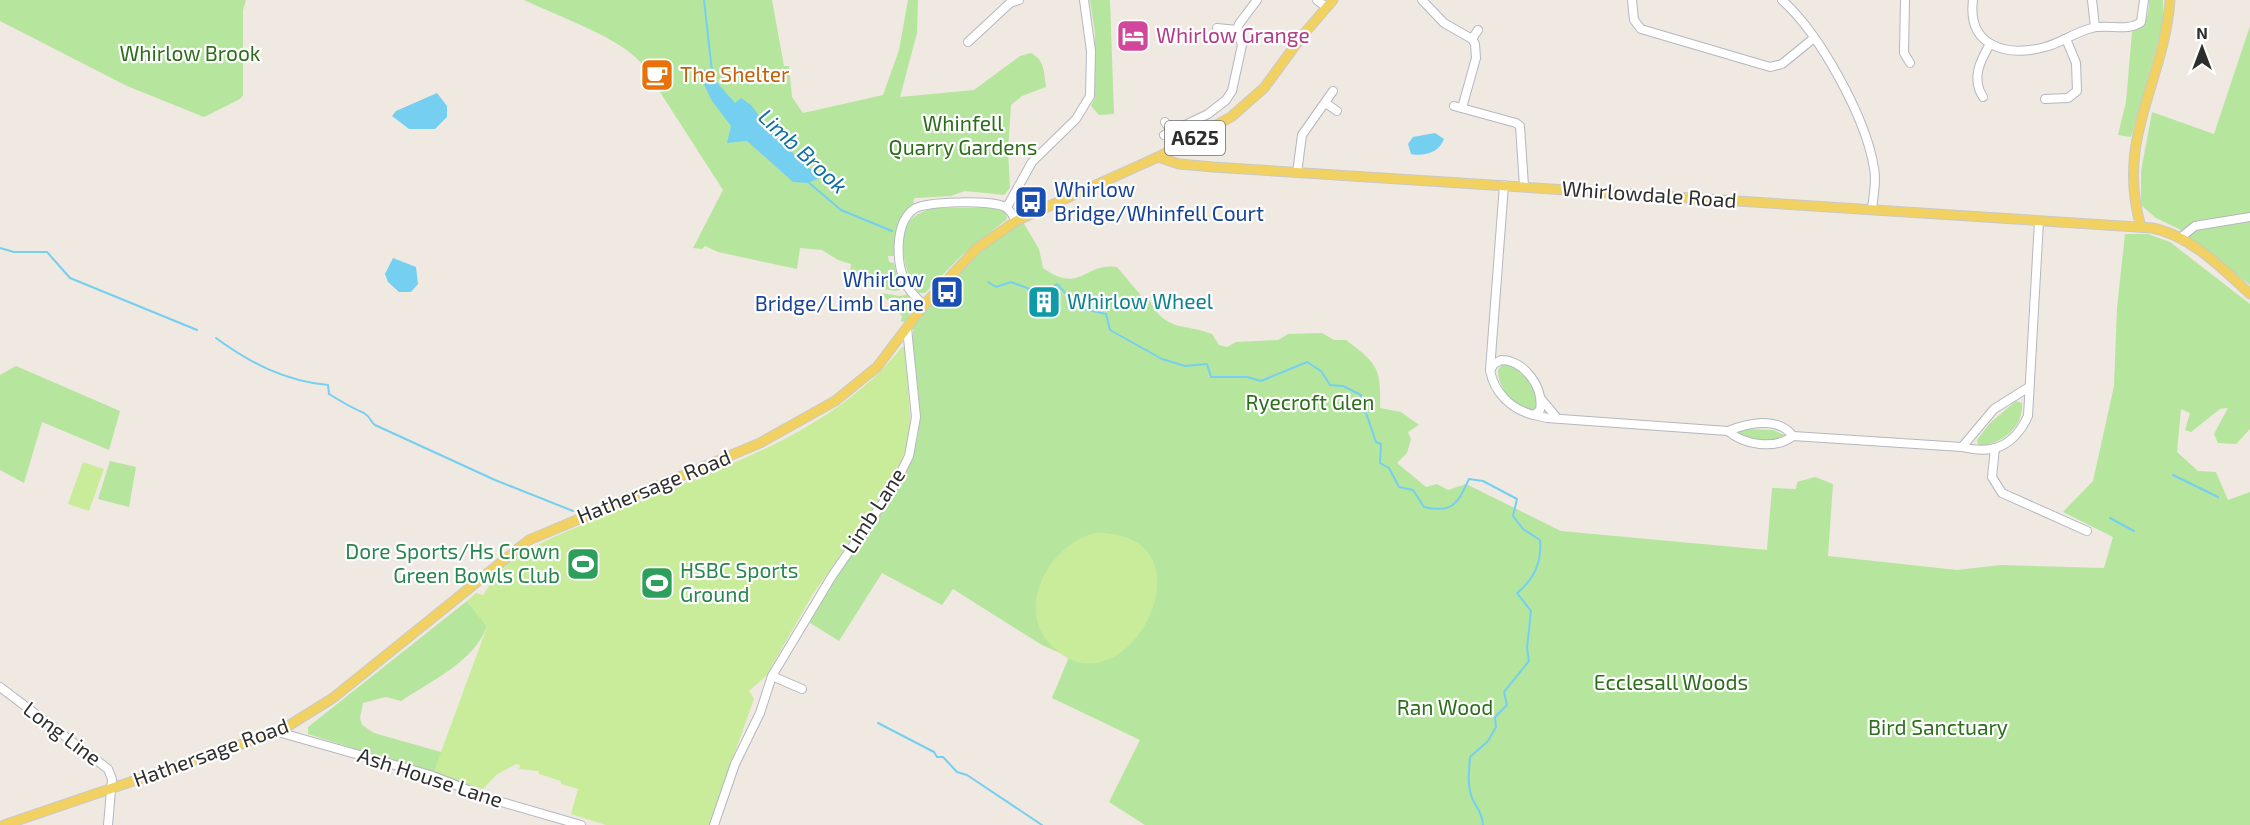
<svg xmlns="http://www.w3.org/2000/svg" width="2250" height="825" font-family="'Exo 2',sans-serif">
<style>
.green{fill:#b6e59e}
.pitch{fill:#c9ec9a}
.water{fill:#75cff0}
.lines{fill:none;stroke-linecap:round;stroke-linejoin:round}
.stream{stroke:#75cff0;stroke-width:2}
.minor-casing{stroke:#b4b7c1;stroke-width:10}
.major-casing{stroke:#c9c9c9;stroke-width:11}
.minor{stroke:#fff;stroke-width:8}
.major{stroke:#f2d163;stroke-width:9}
.labels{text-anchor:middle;stroke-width:4.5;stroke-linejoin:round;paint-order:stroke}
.shield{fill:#fff;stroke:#6d6d6d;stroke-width:1.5}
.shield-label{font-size:20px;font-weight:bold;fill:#2e2e2e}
.hotel-label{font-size:21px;fill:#b23c85;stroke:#fff;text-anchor:start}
.park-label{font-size:21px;fill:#2c6e1b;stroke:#fff}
.food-label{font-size:21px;fill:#c56008;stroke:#fff;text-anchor:start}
.transit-label{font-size:21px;fill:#164399;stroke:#fff;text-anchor:start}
.street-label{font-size:21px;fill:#2e2e2e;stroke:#fff}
.culture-label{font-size:21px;fill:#0d838f;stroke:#fff;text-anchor:start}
.leisure-label{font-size:21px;fill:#27864d;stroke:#fff;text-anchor:end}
.water-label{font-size:22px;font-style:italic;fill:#0d6fa3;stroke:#fff}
</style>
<rect width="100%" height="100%" fill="#efe9e1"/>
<g class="green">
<polygon points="0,0 246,0 243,10 243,95 240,99 204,117 127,86 0,21"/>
<path d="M524,0H772L784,66H789L792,97L803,113L883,95L899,50L908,0H918L917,33L900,97L974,90L1020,56L1031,53C1045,61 1044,72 1046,87L1022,96L1011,105L1008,151L1010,188L1004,195L965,191L951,196L915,198L913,201L917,207L898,222L896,256H888L889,262L894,263L900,290L894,291L849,281L851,264L838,260L822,250L800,248L797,269L718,252L705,246L702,249L693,248L723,190L642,64C620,37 557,16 524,0Z"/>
<polygon points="1090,0 1110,0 1114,114 1099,115 1091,106 1095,98 1095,34"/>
<path d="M2149,0H2163V24L2131,137L2118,135L2126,102L2132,32C2147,26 2149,15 2149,0Z"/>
<polygon points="2250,26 2250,285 2179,229 2156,218 2141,205 2141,171 2152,112 2214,134"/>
<path d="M933,208H1002L1006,213L1007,219L963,254L925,293H919C905,278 897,240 909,222C915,214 924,211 933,208Z"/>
<path d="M1023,222L1039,249L1043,268C1081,295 1084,262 1117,267L1144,299H1149C1165,333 1185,323 1212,334L1219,345L1227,347L1236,342L1278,340L1288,334L1322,333L1334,340H1346C1378,364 1381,368 1380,408L1401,412L1419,425L1408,432L1411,439L1407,453L1397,463L1426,487L1437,484L1448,490L1466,484L1561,531L1767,550L1772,488L1796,489L1797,482L1815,477L1833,484L1828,556L1957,570L2001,565L2104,568L2113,537L2063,512L2093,481L2114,386L2117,308L2125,234H2148L2170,242L2250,304V429L2236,444L2218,443L2214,434L2228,408L2220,409L2191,432L2185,430L2190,413L2181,409L2177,452L2198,471L2216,472L2228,500L2250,492V825H1145L1109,802L1140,740L1052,698L1069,657L1042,645L953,589L942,605L882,573L839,641L807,621L904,477C924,432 921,418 916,370C914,356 911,339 914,325C917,314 931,304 938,298C945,291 948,282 954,276C974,254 999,238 1023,222Z"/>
<path d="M881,293L900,296L908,294C917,305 912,310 906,321L901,322L902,316Z"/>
<path d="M1502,365C1520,363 1544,393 1536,410C1515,411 1498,389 1498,370Z"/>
<polygon points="16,366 120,411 109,450 42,422 24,483 0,470 0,375"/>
<path d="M2016,401L2022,403C2024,427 2002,443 1981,446L1978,444L1977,440L1990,423Z"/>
<polygon points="1746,429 1773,430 1787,436 1782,441 1749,440 1735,432"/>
<polygon points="110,461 136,467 129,507 98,499"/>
<path d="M467,601L487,626C475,661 431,681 401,701L386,697L363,703L360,718L362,725L374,733L441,752L496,775L483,789L308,734V727Z"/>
</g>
<g class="pitch">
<path d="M902,347H905L911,429L903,458L870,514H864L861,519L862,525L813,594L766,676L749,691L754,699L709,825H606L571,814L578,789L561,784V781L539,774V771L519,769L520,765L516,764L496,775L483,789L434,771L487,627L467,601L476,593L483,595C488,588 493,579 499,573C526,544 579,527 616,511C716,469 832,435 902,347Z"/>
<polygon points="83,462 104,469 89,511 68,504"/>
<path d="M1095,533C1225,531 1123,726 1049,643C1015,605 1052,543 1095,533Z"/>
</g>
<g class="water">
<polygon points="705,69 735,103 741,98 751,105 768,128 806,166 822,177 808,183 793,182 747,141 727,143 731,126 712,101 698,72"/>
<polygon points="437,93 447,106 447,117 435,129 409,129 392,116 396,111"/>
<path d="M1435,133L1444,139C1439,152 1425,157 1411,154L1408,144L1413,137Z"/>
<polygon points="393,258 416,267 418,284 411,292 399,292 388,282 385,274"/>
</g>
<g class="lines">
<g class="stream">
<polyline points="704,0 713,80"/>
<polyline points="807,181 841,210 892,231"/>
<polyline points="0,248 14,252 47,252 70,278 197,330"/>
<path d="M988,282L996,287L1011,282L1035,291L1049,290L1057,284L1079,308L1106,314L1110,330L1162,359L1185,366L1207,364L1211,377H1247L1261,381L1307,362L1321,371L1330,385L1343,386L1361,395L1359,408L1366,413L1376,442L1381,444L1380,463L1389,468L1399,487L1413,490L1424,507C1454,514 1458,502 1469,479L1483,481L1517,499L1513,516L1523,529L1540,540C1542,563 1534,579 1517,593L1531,611L1527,648L1529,661L1504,692L1507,705L1495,717L1496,727L1488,741L1470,757C1469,771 1467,785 1472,798C1477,809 1482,812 1483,825"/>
<path d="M216,338C250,363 285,381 328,385L329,394C342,402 354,409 364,413C371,417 371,423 375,425L495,480L573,511"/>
<polyline points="2173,475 2218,497"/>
<polyline points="2110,518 2134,531"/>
<polyline points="878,723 934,752 937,757 943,757 957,772 967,775 1042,825"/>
</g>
<g class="minor-casing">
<g id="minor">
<polyline points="1317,0 1326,7"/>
<polyline points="1422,0 1444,23 1472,39 1475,44 1476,58 1462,108"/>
<polyline points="1632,0 1634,20 1641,29 1770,67 1782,64 1814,38"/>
<path d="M1782,0C1820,34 1866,118 1874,168C1877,181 1873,197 1872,210"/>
<polyline points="1905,0 1904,53 1910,63"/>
<path d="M1973,0C1967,47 2007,57 2045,47C2061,43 2075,32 2092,28C2108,24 2128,32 2141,22L2144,0"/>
<polyline points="2092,0 2095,27"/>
<polyline points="1217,28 1237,30"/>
<polyline points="1472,39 1478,30"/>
<polyline points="968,42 1010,3 1019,0"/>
<path d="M1983,97C1971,79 1980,61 1990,44"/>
<polyline points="2045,99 2068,98 2077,91 2076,63 2066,39"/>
<polyline points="1327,104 1337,111"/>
<polyline points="1454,106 1516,123 1520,126 1524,186"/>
<polyline points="1165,122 1171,130"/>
<polyline points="1164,135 1208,114 1226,100 1232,91 1242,45 1237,30 1239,24 1257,0"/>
<polyline points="1297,173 1302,135 1333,91"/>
<polyline points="1007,207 1032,162 1076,119 1090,96 1091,51 1084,0"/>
<polyline points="2180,238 2195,226 2250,217"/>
<path d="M924,305C916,298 910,292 906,284C896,264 894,223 914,209C925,201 993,200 1005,207C1011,210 1013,216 1016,221"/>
<path d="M1501,360C1524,360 1544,387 1540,410L1534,415C1512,410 1494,393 1490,370L1494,364Z"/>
<polyline points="1490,370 1504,185"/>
<polyline points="1542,400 1557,418"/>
<path d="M1534,415L1547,418L1728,431C1748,423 1778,416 1793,436C1775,450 1744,445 1728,431"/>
<path d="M1793,436L1962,447C1993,455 2014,446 2028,416L2039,221"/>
<polyline points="1962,447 1994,409 2029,387"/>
<polyline points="1995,448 1992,477 2002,493 2087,531"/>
<polyline points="772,676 802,689"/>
<polyline points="0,687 108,769 112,779 108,825"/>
<polyline points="278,732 430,775 491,799 581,825"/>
<polyline points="714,825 735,764 760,713 772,676 832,576 893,488 909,456 916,417 907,328"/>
</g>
</g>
<g class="major-casing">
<g id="major">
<path d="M1158,157L1179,164L1213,167L2152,228C2190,235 2223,269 2250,294"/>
<path d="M2141,227C2115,138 2164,83 2170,0"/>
<polyline points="4,825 280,731 333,698 529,540 760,443 835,401 877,367 924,305 976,249 1016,221 1158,157 1231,117 1264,88 1303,35 1333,0"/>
</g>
</g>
<use href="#minor" class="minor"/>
<use href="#major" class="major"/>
</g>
<defs>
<g id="hotel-square" transform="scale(1.725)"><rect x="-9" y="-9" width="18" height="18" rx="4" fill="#d1479c" stroke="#fff"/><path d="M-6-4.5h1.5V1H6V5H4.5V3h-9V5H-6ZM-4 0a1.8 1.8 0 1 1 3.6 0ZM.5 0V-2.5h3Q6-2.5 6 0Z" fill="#fff"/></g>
<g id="cafe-square" transform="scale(1.725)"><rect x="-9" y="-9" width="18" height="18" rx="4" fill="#e8710a" stroke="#fff"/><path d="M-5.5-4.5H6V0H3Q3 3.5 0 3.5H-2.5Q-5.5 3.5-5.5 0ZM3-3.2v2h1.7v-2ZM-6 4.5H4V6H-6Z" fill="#fff"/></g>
<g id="bus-square" transform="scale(1.725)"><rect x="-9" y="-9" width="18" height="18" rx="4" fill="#1a4fb4" stroke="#fff"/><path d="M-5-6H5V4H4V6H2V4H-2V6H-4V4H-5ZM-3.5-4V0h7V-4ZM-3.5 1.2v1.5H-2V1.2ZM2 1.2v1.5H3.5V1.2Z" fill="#fff"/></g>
<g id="building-square" transform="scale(1.725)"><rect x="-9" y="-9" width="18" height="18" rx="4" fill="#0f9aa8" stroke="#fff"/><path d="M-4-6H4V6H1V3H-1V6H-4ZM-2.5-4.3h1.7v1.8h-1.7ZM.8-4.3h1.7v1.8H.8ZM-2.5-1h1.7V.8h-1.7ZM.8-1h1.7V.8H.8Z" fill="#fff"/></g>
<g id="stadium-square" transform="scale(1.725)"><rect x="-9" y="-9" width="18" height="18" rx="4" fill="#2e9e5b" stroke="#fff"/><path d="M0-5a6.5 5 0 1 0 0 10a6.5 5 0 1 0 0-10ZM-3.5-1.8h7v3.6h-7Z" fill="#fff"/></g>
</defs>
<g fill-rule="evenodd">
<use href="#hotel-square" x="1133" y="36"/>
<use href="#cafe-square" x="657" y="75"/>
<use href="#bus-square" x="1031" y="202"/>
<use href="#bus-square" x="947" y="292"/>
<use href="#building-square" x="1044" y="302"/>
<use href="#stadium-square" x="583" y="564"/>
<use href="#stadium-square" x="657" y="583"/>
</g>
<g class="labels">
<rect class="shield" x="1165" y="121" width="60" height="34" rx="4.5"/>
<g class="shield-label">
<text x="1195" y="145">A625</text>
</g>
<g class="hotel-label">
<text x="1156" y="43">Whirlow Grange</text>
</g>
<g class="park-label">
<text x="190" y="61">Whirlow Brook</text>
<text x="963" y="131">Whinfell<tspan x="963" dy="24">Quarry Gardens</tspan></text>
<text x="1310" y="410">Ryecroft Glen</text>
<text x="1671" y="690">Ecclesall Woods</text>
<text x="1445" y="715">Ran Wood</text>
<text x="1938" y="735">Bird Sanctuary</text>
</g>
<g class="food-label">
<text x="680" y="82">The Shelter</text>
</g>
<g class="transit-label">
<text x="1054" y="197">Whirlow<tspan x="1054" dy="24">Bridge/Whinfell Court</tspan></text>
<text x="924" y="287" text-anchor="end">Whirlow<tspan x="924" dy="24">Bridge/Limb Lane</tspan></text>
</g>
<g class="street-label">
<text transform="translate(1649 195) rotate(4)" y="7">Whirlowdale Road</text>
<text transform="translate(654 487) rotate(-22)" y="7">Hathersage Road</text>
<text transform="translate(874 511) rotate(-57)" y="7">Limb Lane</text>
<text transform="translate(62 734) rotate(37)" y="7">Long Line</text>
<text transform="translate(211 753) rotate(-20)" y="7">Hathersage Road</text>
<text transform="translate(430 778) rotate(18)" y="7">Ash House Lane</text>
</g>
<g class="culture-label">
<text x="1067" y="309">Whirlow Wheel</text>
</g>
<g class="leisure-label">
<text x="560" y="559">Dore Sports/Hs Crown<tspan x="560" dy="24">Green Bowls Club</tspan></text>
<text x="680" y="578" text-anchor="start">HSBC Sports<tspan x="680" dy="24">Ground</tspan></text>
</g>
<g class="water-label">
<text transform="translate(803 151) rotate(43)" y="8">Limb Brook</text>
</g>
</g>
<g transform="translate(2202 48)" stroke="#ffffff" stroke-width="4.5" paint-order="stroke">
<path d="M0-4.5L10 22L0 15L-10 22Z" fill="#2e2e2e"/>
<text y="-9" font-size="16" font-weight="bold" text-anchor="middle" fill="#2e2e2e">N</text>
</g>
</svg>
